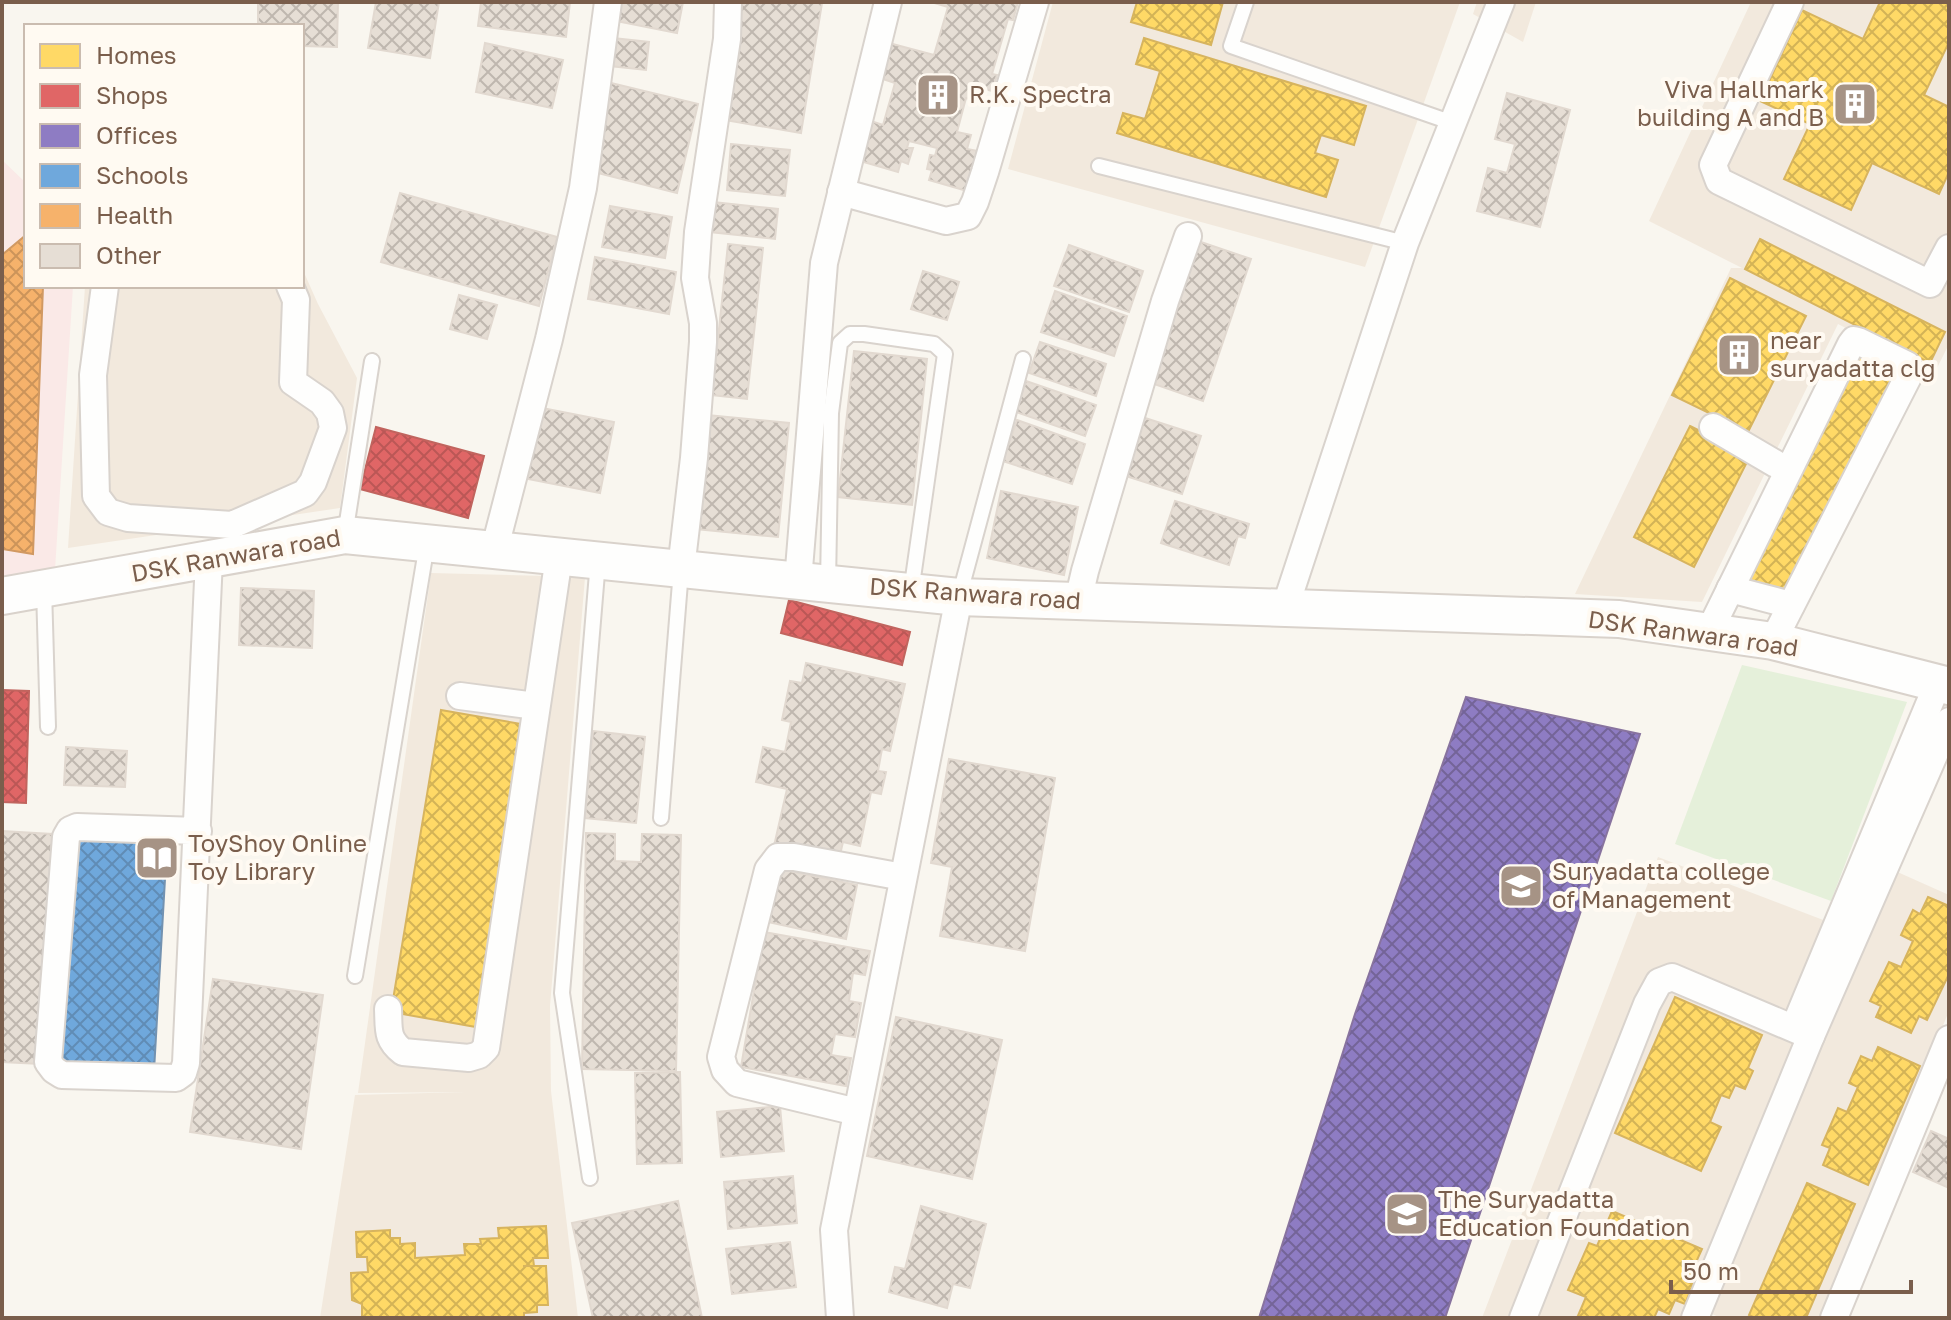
<svg xmlns="http://www.w3.org/2000/svg" width="1951" height="1320" font-family="'Golos Text',sans-serif">
<style>
.residential{fill:#f2e9dd}
.medical{fill:#fae9e7}
.green{fill:#e5f0da}
.homes{fill:url(#homes-cross-hatch);stroke:#d7b45e;stroke-width:2}
.shops{fill:url(#shops-cross-hatch);stroke:#c1645e;stroke-width:2}
.offices{fill:url(#offices-cross-hatch);stroke:#88739f;stroke-width:2}
.schools{fill:url(#schools-cross-hatch);stroke:#7292b1;stroke-width:2}
.health{fill:url(#health-cross-hatch);stroke:#d19962;stroke-width:2}
.building{fill:url(#building-cross-hatch);stroke:#e2d9d0;stroke-width:2}
.lines{fill:none;stroke-linecap:round;stroke-linejoin:round}
.lane-casing{stroke:#d9d3cd;stroke-width:18}
.street-casing{stroke:#d9d3cd;stroke-width:30}
.secondary-casing{stroke:#d9d2cb;stroke-width:40}
.lane{stroke:#fefefd;stroke-width:14}
.street{stroke:#fefefd;stroke-width:26}
.secondary{stroke:#fefefd;stroke-width:36}
.labels{text-anchor:middle;stroke-width:8;stroke-linejoin:round;paint-order:stroke}
.poi-label{font-size:24px;fill:#7a5e4c;stroke:#fffaf2;text-anchor:start}
.street-label{font-size:24px;fill:#7a5e4c;stroke:#fffaf2}
</style>
<defs>
<pattern id="homes-cross-hatch" width="8" height="8" patternUnits="userSpaceOnUse" patternTransform="scale(2)"><rect width="8" height="8" fill="#ffd966"/><path d="M0 0l8 8M0 8l8-8" fill="none" stroke="#d3b356"/></pattern>
<pattern id="shops-cross-hatch" width="8" height="8" patternUnits="userSpaceOnUse" patternTransform="scale(2)"><rect width="8" height="8" fill="#e06666"/><path d="M0 0l8 8M0 8l8-8" fill="none" stroke="#bb5756"/></pattern>
<pattern id="offices-cross-hatch" width="8" height="8" patternUnits="userSpaceOnUse" patternTransform="scale(2)"><rect width="8" height="8" fill="#8e7cc3"/><path d="M0 0l8 8M0 8l8-8" fill="none" stroke="#746498"/></pattern>
<pattern id="schools-cross-hatch" width="8" height="8" patternUnits="userSpaceOnUse" patternTransform="scale(2)"><rect width="8" height="8" fill="#6fa8dc"/><path d="M0 0l8 8M0 8l8-8" fill="none" stroke="#608cb5"/></pattern>
<pattern id="health-cross-hatch" width="8" height="8" patternUnits="userSpaceOnUse" patternTransform="scale(2)"><rect width="8" height="8" fill="#f6b26b"/><path d="M0 0l8 8M0 8l8-8" fill="none" stroke="#cc945a"/></pattern>
<pattern id="building-cross-hatch" width="8" height="8" patternUnits="userSpaceOnUse" patternTransform="scale(2)"><rect width="8" height="8" fill="#e6ded5"/><path d="M0 0l8 8M0 8l8-8" fill="none" stroke="#bfb7af"/></pattern>
</defs>
<rect width="100%" height="100%" fill="#f9f6ef"/>
<g class="residential">
<polygon points="1053,2 1460,2 1365,267 1008,169"/>
<polygon points="1477,2 1536,2 1523,42 1473,14"/>
<polygon points="1751,2 1949,2 1949,344 1934,374 1838,324 1702,602 1575,594 1731,268 1742,268 1649,221"/>
<polygon points="302,268 318,304 357,378 340,508 68,548 85,286 302,286"/>
<polygon points="431,573 585,577 550,1006 551,1091 578,1318 320,1318 355,1095 465,1092 358,1093"/>
<polygon points="1658,857 1839,926 1893,870 1949,895 1949,1011 1822,1318 1721,1318 1705,1311 1702,1318 1482,1318"/>
</g>
<polygon class="medical" points="2,160 26,183 26,286 73,286 55,570 2,580"/>
<polygon class="green" points="1742,665 1907,702 1831,901 1675,844"/>
<g class="homes">
<polygon points="1137,2 1223,2 1211,45 1131,22"/>
<polygon points="1880,2 1949,2 1949,42 1924,95 1949,107 1949,172 1939,194 1872,163 1851,210 1784,179 1810,124 1760,101 1802,10 1863,39"/>
<polygon points="1144,38 1366,106 1354,145 1321,135 1315,153 1338,160 1326,197 1117,133 1123,113 1145,119 1160,71 1136,64"/>
<polygon points="1760,239 1945,332 1930,363 1745,269"/>
<polygon points="1730,278 1806,316 1748,432 1672,395"/>
<polygon points="1861,346 1903,367 1782,598 1746,583"/>
<polygon points="1690,426 1750,456 1694,567 1634,537"/>
<polygon points="441,710 527,725 476,1027 391,1012"/>
<polygon points="1928,897 1949,906 1949,974 1927,1020 1919,1016 1911,1033 1876,1017 1881,1006 1870,1001 1889,962 1901,967 1913,941 1901,935 1913,910 1920,914"/>
<polygon points="1675,997 1762,1035 1748,1068 1753,1071 1745,1089 1735,1085 1729,1098 1721,1095 1710,1122 1721,1127 1701,1171 1615,1133"/>
<polygon points="1878,1047 1920,1066 1868,1185 1823,1165 1830,1148 1822,1145 1838,1108 1847,1112 1858,1087 1849,1083 1861,1056 1872,1061"/>
<polygon points="1807,1183 1855,1204 1806,1318 1755,1318 1749,1315"/>
<polygon points="1612,1211 1702,1249 1687,1282 1693,1284 1685,1304 1675,1300 1669,1314 1658,1309 1654,1318 1577,1318 1586,1297 1568,1290 1589,1243 1597,1246"/>
<polygon points="546,1226 548,1258 533,1258 534,1266 523,1266 546,1266 548,1305 537,1305 537,1312 524,1313 524,1318 362,1318 362,1304 352,1300 351,1273 368,1272 367,1257 357,1257 356,1232 390,1230 390,1238 400,1238 400,1244 415,1243 415,1258 465,1255 464,1244 481,1244 480,1239 499,1238 498,1228"/>
</g>
<g class="shops">
<polygon points="376,427 484,456 468,518 360,489"/>
<polygon points="789,600 910,632 902,665 781,633"/>
<polygon points="2,690 29,691 26,803 2,802"/>
</g>
<polygon class="offices" points="1466,697 1640,734 1445,1318 1259,1318 1355,1014"/>
<polygon class="schools" points="71,838 167,844 154,1071 57,1065"/>
<polygon class="health" points="26,235 26,286 43,286 33,554 2,549 2,255"/>
<g class="building">
<polygon points="258,2 338,2 337,47 302,46 302,26 258,26"/>
<polygon points="376,2 439,2 430,58 368,48"/>
<polygon points="481,2 570,2 566,37 478,26"/>
<polygon points="619,2 683,2 677,33 616,21"/>
<polygon points="738,2 822,3 801,133 719,119"/>
<polygon points="931,2 1018,2 1013,20 1008,19 992,74 997,75 992,91 985,89 982,103 966,98 957,132 971,135 967,149 978,151 967,191 929,180 932,170 927,169 930,155 935,156 937,148 909,141 907,148 913,148 908,164 901,161 898,172 857,160 868,120 883,125 895,83 880,78 889,43 934,55 948,7"/>
<polygon points="613,38 649,42 646,70 610,66"/>
<polygon points="485,43 563,60 552,108 476,92"/>
<polygon points="607,82 698,104 677,193 586,170"/>
<polygon points="1507,93 1570,110 1540,227 1477,211 1488,168 1507,173 1515,144 1495,139"/>
<polygon points="731,144 790,150 785,196 727,190"/>
<polygon points="400,193 557,237 539,306 381,262"/>
<polygon points="713,202 778,209 775,239 710,232"/>
<polygon points="610,206 672,217 665,258 602,247"/>
<polygon points="1198,241 1251,259 1203,401 1151,383"/>
<polygon points="728,244 763,248 747,399 712,395"/>
<polygon points="1069,245 1143,271 1129,312 1054,286"/>
<polygon points="595,257 676,272 669,314 588,299"/>
<polygon points="923,271 959,282 947,320 911,309"/>
<polygon points="1055,291 1127,316 1114,356 1041,332"/>
<polygon points="459,295 497,305 487,339 450,329"/>
<polygon points="1040,342 1106,364 1096,396 1029,373"/>
<polygon points="854,351 927,359 912,505 838,497"/>
<polygon points="1026,381 1096,405 1085,436 1016,412"/>
<polygon points="537,407 614,422 600,493 523,478"/>
<polygon points="707,415 789,423 778,537 696,529"/>
<polygon points="1142,417 1201,436 1182,494 1123,475"/>
<polygon points="1017,420 1085,444 1072,484 1003,461"/>
<polygon points="1001,491 1078,507 1064,575 987,558"/>
<polygon points="1175,501 1249,524 1245,538 1238,536 1229,565 1161,543"/>
<polygon points="241,588 314,591 312,648 239,645"/>
<polygon points="806,663 905,684 890,751 882,749 878,771 886,772 881,794 871,792 860,846 843,842 839,859 774,846 787,789 756,782 763,747 785,752 791,722 782,720 790,681 802,683"/>
<polygon points="593,731 645,737 636,823 585,818"/>
<polygon points="66,747 127,751 125,787 64,785"/>
<polygon points="949,759 1055,778 1025,951 940,936 952,867 931,863"/>
<polygon points="2,831 52,834 40,1064 2,1062"/>
<polygon points="586,833 615,834 615,861 641,862 642,834 681,835 676,1071 582,1069"/>
<polygon points="779,869 857,885 846,939 768,922"/>
<polygon points="764,932 870,951 865,975 853,973 849,1001 861,1003 855,1037 835,1034 831,1055 851,1058 846,1086 741,1067"/>
<polygon points="213,979 323,995 301,1149 190,1132"/>
<polygon points="896,1017 1002,1040 972,1179 867,1156"/>
<polygon points="680,1072 682,1163 637,1164 635,1073"/>
<polygon points="780,1106 784,1151 721,1157 717,1112"/>
<polygon points="1931,1131 1949,1139 1949,1188 1913,1172"/>
<polygon points="793,1176 797,1223 728,1229 724,1182"/>
<polygon points="678,1201 702,1318 593,1318 572,1223"/>
<polygon points="921,1206 986,1224 970,1288 953,1284 947,1308 889,1292 895,1267 905,1269"/>
<polygon points="790,1242 796,1287 732,1294 726,1249"/>
</g>
<g class="lines">
<g class="lane-casing">
<g id="lane">
<polyline points="1246,2 1231,46 1453,123"/>
<polyline points="1099,166 1405,243"/>
<polyline points="345,535 372,361"/>
<polyline points="828,584 831,413 840,343 850,334 864,334 934,344 945,354 911,592"/>
<polyline points="44,589 48,727"/>
<polyline points="959,597 1023,359"/>
<polyline points="661,818 681,570"/>
<polyline points="355,976 427,544"/>
<polyline points="590,1178 562,993 598,561"/>
</g>
</g>
<g class="street-casing">
<g id="street">
<polyline points="1790,2 1713,165 1719,181 1930,284 1949,248"/>
<polyline points="841,192 946,221 968,216 975,202 985,172 1035,2"/>
<polyline points="105,286 93,375 96,496 108,512 128,518 232,525 305,493 313,482 333,428 330,413 322,402 293,382 296,300 290,286"/>
<polyline points="1713,427 1776,464"/>
<polyline points="494,551 549,339 583,188 608,2"/>
<polyline points="681,569 694,458 703,342 703,323 695,278 698,232 727,39 728,2"/>
<polyline points="798,581 824,263 888,2"/>
<polyline points="1730,589 1791,605"/>
<polyline points="1078,601 1085,571 1165,301 1188,236"/>
<polyline points="1285,608 1405,243 1501,2"/>
<polyline points="1709,632 1851,344 1854,340 1858,341 1907,365 1910,373 1773,641"/>
<polyline points="460,696 536,706"/>
<polyline points="198,831 77,827 70,830 66,837 48,1062 54,1070 62,1075 176,1078 183,1073 186,1063 209,559"/>
<path d="M388,1009C389,1029 386,1039 403,1052L469,1058L479,1055L486,1048L559,557"/>
<polyline points="1794,1028 1938,683"/>
<polyline points="857,1112 737,1083 725,1070 721,1057 768,870 778,857 794,857 903,877"/>
<polyline points="840,1318 834,1230 959,597"/>
<polyline points="1523,1318 1647,1004 1659,982 1672,977 1811,1036"/>
<polyline points="1695,1318 1811,1036 1949,721"/>
<polyline points="1834,1318 1949,1039"/>
</g>
</g>
<g class="secondary-casing">
<polyline id="secondary" points="2,596 345,535 959,597 1619,619 1773,641 1949,686"/>
</g>
<use href="#lane" class="lane"/>
<use href="#street" class="street"/>
<use href="#secondary" class="secondary"/>
</g>
<defs>
<g id="building-square" transform="scale(2.3)"><rect x="-9" y="-9" width="18" height="18" rx="4" fill="#a69385" stroke="#fffaf2"/><path d="M-4-6H4V6H1V3H-1V6H-4ZM-2.5-4.3h1.7v1.8h-1.7ZM.8-4.3h1.7v1.8H.8ZM-2.5-1h1.7V.8h-1.7ZM.8-1h1.7V.8H.8Z" fill="#fff"/></g>
<g id="library-square" transform="scale(2.3)"><rect x="-9" y="-9" width="18" height="18" rx="4" fill="#a69385" stroke="#fffaf2"/><path d="M-6-4Q-3-5.5-.7-3.5V5Q-3 3-6 4ZM6-4Q3-5.5 .7-3.5V5Q3 3 6 4Z" fill="#fff"/></g>
<g id="university-square" transform="scale(2.3)"><rect x="-9" y="-9" width="18" height="18" rx="4" fill="#a69385" stroke="#fffaf2"/><path d="M0-5L7-2L0 1L-7-2ZM-4 1L0 2.5L4 1V4Q0 6-4 4Z" fill="#fff"/></g>
</defs>
<g fill-rule="evenodd">
<use href="#building-square" x="938" y="95"/>
<use href="#building-square" x="1855" y="104"/>
<use href="#building-square" x="1739" y="355"/>
<use href="#library-square" x="157" y="858"/>
<use href="#university-square" x="1521" y="886"/>
<use href="#university-square" x="1407" y="1214"/>
</g>
<g class="labels">
<g class="poi-label">
<text x="1824" y="98" text-anchor="end">Viva Hallmark<tspan x="1824" dy="28">building A and B</tspan></text>
<text x="969" y="103">R.K. Spectra</text>
<text x="1770" y="349">near<tspan x="1770" dy="28">suryadatta clg</tspan></text>
<text x="188" y="852">ToyShoy Online<tspan x="188" dy="28">Toy Library</tspan></text>
<text x="1552" y="880">Suryadatta college<tspan x="1552" dy="28">of Management</tspan></text>
<text x="1438" y="1208">The Suryadatta<tspan x="1438" dy="28">Education Foundation</tspan></text>
</g>
<g class="street-label">
<text transform="translate(236 556) rotate(-10)" y="8">DSK Ranwara road</text>
<text transform="translate(975 594) rotate(4)" y="8">DSK Ranwara road</text>
<text transform="translate(1693 634) rotate(8)" y="8">DSK Ranwara road</text>
</g>
</g>
<rect width="1951" height="1320" fill="none" stroke="#7a5e4c" stroke-width="8"/>
<rect x="24" y="24" width="280" height="264" fill="#fffaf2" stroke="#cabcb0" stroke-width="2"/>
<rect x="40" y="44" width="40" height="24" fill="#ffd966" stroke="#cabcb0" stroke-width="2"/>
<text x="96" y="64" font-size="24" fill="#7a5e4c">Homes</text>
<rect x="40" y="84" width="40" height="24" fill="#e06666" stroke="#cabcb0" stroke-width="2"/>
<text x="96" y="104" font-size="24" fill="#7a5e4c">Shops</text>
<rect x="40" y="124" width="40" height="24" fill="#8e7cc3" stroke="#cabcb0" stroke-width="2"/>
<text x="96" y="144" font-size="24" fill="#7a5e4c">Offices</text>
<rect x="40" y="164" width="40" height="24" fill="#6fa8dc" stroke="#cabcb0" stroke-width="2"/>
<text x="96" y="184" font-size="24" fill="#7a5e4c">Schools</text>
<rect x="40" y="204" width="40" height="24" fill="#f6b26b" stroke="#cabcb0" stroke-width="2"/>
<text x="96" y="224" font-size="24" fill="#7a5e4c">Health</text>
<rect x="40" y="244" width="40" height="24" fill="#e6ded5" stroke="#cabcb0" stroke-width="2"/>
<text x="96" y="264" font-size="24" fill="#7a5e4c">Other</text>
<path d="M1671 1280v12h240v-12" fill="none" stroke="#7a5e4c" stroke-width="4"/>
<text x="1683" y="1280" font-size="24" fill="#7a5e4c" stroke="#fffaf2" stroke-width="6" paint-order="stroke">50 m</text>
</svg>
